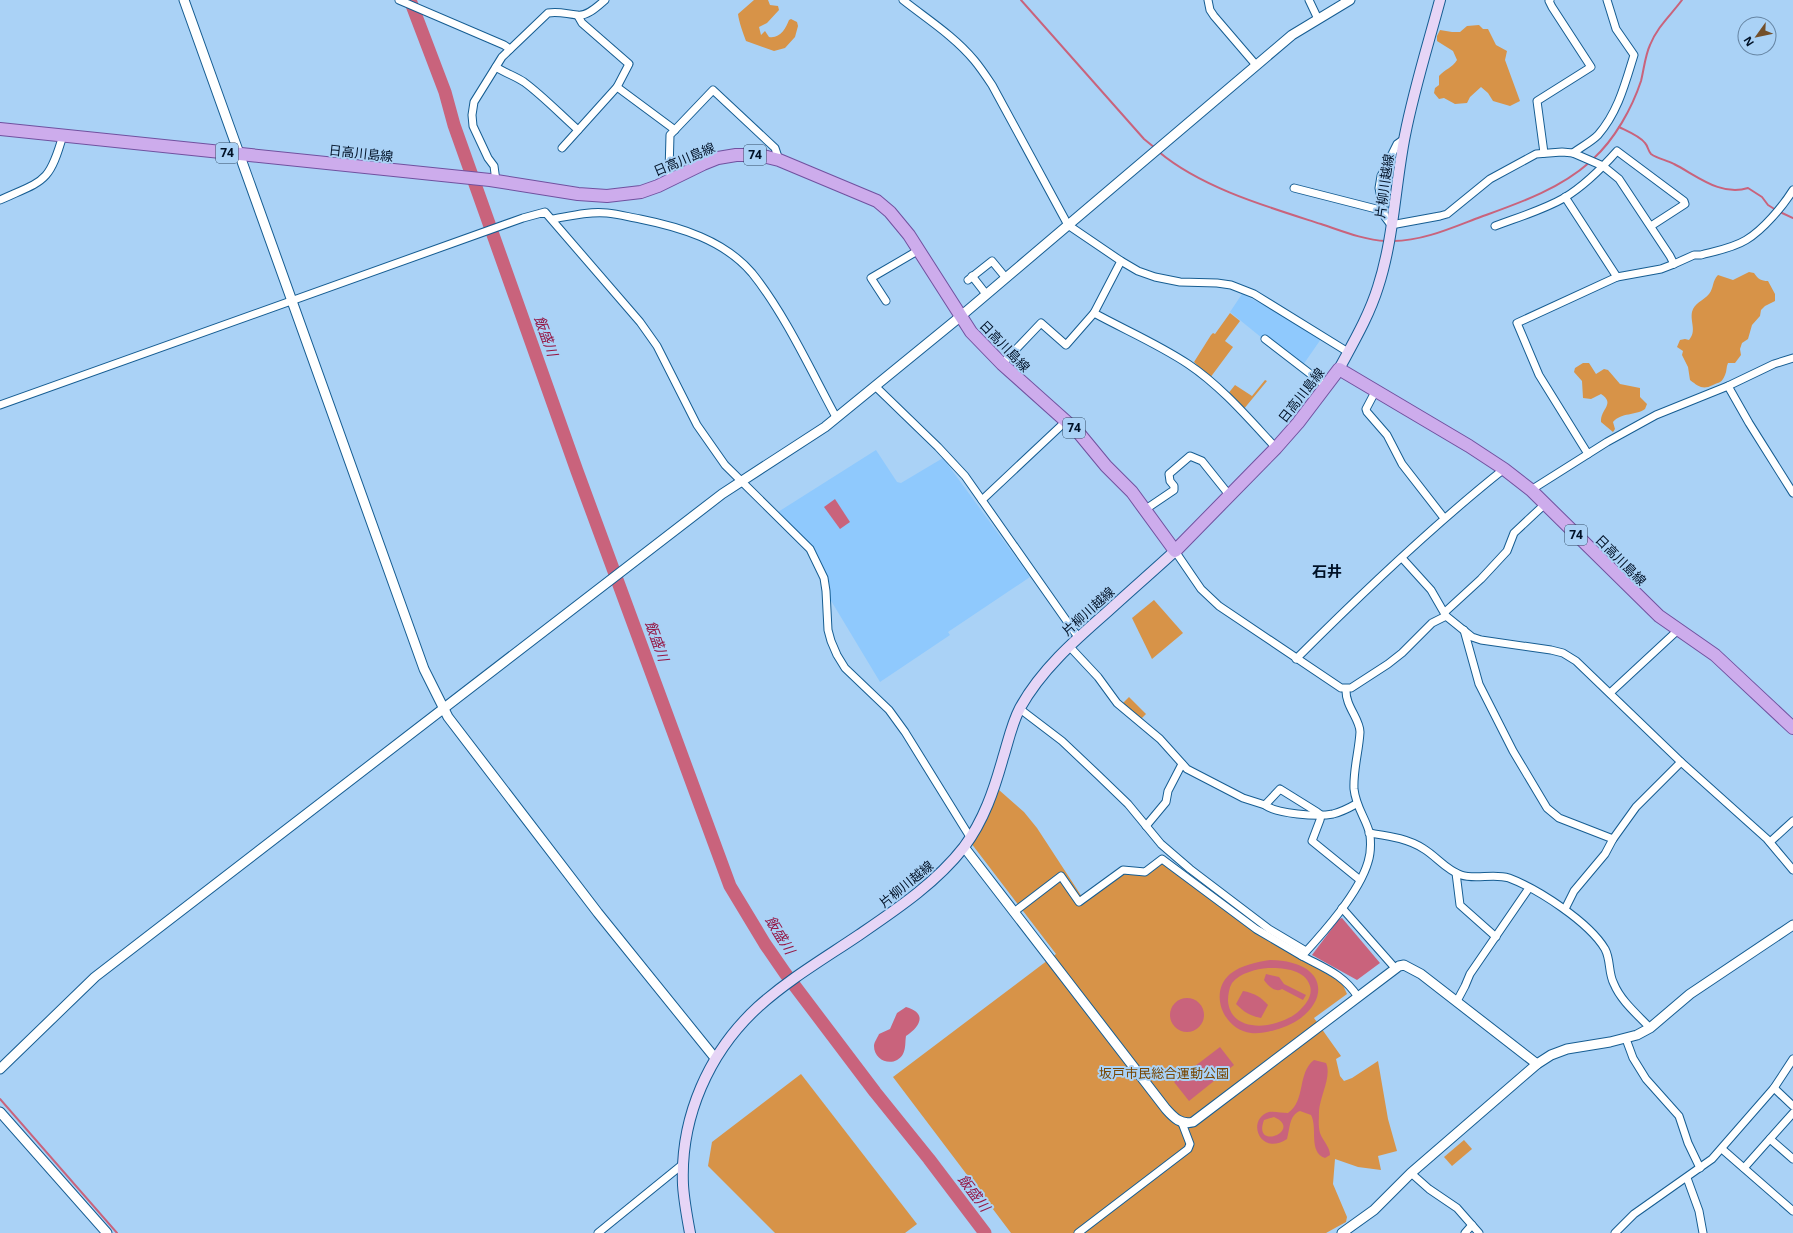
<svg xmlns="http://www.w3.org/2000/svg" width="1793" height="1233" font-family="'Noto Sans','Noto Sans JP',sans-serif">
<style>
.built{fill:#8fc9fd}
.green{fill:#d79348}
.water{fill:#c9637c;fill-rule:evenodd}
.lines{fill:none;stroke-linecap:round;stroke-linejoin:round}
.stream{stroke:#c9637c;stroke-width:2}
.river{stroke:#c9637c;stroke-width:13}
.minor-casing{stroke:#165d92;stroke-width:9}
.tertiary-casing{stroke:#165d92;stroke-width:11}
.secondary-casing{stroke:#165d92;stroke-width:12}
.primary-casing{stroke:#70519f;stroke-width:14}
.minor{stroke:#fff;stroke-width:7}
.tertiary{stroke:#fff;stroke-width:9}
.secondary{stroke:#e6d5f6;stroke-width:10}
.primary{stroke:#cdacec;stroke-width:12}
.labels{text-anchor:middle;stroke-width:4;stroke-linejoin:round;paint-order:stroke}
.shield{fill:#aad2f6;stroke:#334b64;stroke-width:1}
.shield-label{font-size:12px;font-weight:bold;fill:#001126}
.street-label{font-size:13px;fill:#001126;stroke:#aad2f6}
.park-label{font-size:13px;fill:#764603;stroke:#aad2f6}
.water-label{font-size:14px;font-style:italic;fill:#951644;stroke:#aad2f6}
.quarter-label{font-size:15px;font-weight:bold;fill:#001126;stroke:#aad2f6}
</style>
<rect width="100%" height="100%" fill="#aad2f6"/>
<g class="built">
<polygon points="1242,294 1268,307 1321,339 1303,365 1265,335 1262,338 1230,312"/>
<polygon points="876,450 897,482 901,483 943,458 1030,577 948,632 950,635 880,682 830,599 829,581 819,558 806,540 778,512"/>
</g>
<g class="green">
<path d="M754,0H768L770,5L778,6L779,10L767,23L759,27L761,35L765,31L769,37C780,39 786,28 789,20L791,19L797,22L798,26L795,37L785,48L774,51L746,41C743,33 739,22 738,14Z"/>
<path d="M1479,25L1483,29H1488L1496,45L1507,51L1505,60L1520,101L1510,106L1493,101L1488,93L1481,87L1470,97L1467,103L1455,104L1444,98L1439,99L1434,93L1435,88L1439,85V76C1445,69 1452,68 1457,60L1453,51L1437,41V36L1440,30L1452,32H1460L1467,26Z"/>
<path d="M1749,272L1754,273C1758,279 1761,281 1768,281L1775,294V301L1765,306L1761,310L1760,316L1752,325L1748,339L1742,343L1740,349L1741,355L1735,363H1728C1726,367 1727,371 1725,375C1722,383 1719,382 1713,385C1703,390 1699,387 1690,380L1688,367L1682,355L1683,351L1677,347L1680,340L1685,339L1689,340C1697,331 1690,322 1692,312C1694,303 1703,301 1709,294C1714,288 1712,281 1718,275L1733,280Z"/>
<polygon points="1230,313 1240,321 1225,341 1233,347 1210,378 1194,362 1211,335 1213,333 1215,334"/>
<path d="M1583,363H1589L1596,374L1604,369L1608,370L1620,384L1640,388V397L1647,404L1645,409C1635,416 1622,412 1613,422L1615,429L1613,432L1601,422C1600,409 1616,404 1601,394L1591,399L1583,398L1582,381L1574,372L1575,368Z"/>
<polygon points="1265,380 1267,381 1243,410 1227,395 1235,385 1252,396"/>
<polygon points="1154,600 1183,633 1152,659 1132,618"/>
<polygon points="1129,697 1146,714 1141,719 1123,703"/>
<polygon points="999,790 1024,812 1037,828 1084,900 1123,872 1145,874 1162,861 1258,933 1342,983 1347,994 1314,1018 1341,1056 1336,1059 1340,1076 1344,1081 1352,1078 1378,1061 1388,1119 1397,1151 1378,1156 1381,1170 1358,1167 1335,1159 1333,1184 1347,1217 1346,1222 1326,1233 1011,1233 893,1077 1056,954 971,843 984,825"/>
<polygon points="801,1074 917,1224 905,1233 775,1233 708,1166 712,1142"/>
<polygon points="1464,1140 1472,1149 1452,1166 1444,1157"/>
</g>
<g class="water">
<polygon points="835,499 850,522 840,529 824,507"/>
<polygon points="1342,918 1380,963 1357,980 1312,955 1339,919"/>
<path d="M1270,960C1337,961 1330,1015 1275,1030C1268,1032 1258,1034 1251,1033C1224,1030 1208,993 1230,974C1241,965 1257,962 1270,960ZM1268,968C1283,968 1305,969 1310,986C1313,995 1306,1004 1300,1010C1293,1017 1285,1020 1276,1023C1257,1029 1230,1026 1228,1001C1228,995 1229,988 1232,983C1240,973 1256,969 1268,968Z"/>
<path d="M1266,974L1279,977L1284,984L1306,995L1303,1000L1282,989C1275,993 1268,986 1264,980Z"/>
<path d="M1243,991C1254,993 1261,997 1268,1005L1261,1018C1250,1016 1244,1012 1236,1004Z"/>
<circle cx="1187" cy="1015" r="17"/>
<path d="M906,1007C927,1013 921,1026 906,1036C905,1042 906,1048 903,1054C895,1068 874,1062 874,1046C874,1042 878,1037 879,1034L890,1029L897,1013Z"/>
<polygon points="1220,1047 1234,1065 1189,1101 1174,1082"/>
<path d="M1314,1060L1326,1063C1332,1076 1320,1096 1319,1111C1319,1118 1318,1126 1320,1133C1323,1141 1330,1147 1330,1155L1325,1158C1308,1152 1318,1128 1311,1115L1300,1111C1289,1115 1290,1129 1287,1139C1259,1157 1246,1119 1269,1112C1274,1111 1282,1113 1288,1113C1306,1101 1297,1073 1314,1060ZM1274,1117C1304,1130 1252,1152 1264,1120Z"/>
</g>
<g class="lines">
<g class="stream">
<polyline points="1021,0 1144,139 1155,148"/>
<path d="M1619,127C1627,131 1640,136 1645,143C1648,146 1648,151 1651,154C1658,159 1667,160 1674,164C1696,175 1721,197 1748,188L1762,197L1768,205L1776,210"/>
<path d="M1159,152C1202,188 1268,207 1321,224C1342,231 1364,240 1386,241"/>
<path d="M1593,159C1615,139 1632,108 1641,81C1644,69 1645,56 1650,45C1657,27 1671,15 1682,0"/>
<polyline points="1780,212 1793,218"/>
<path d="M1393,241C1421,241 1449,229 1475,219C1516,204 1557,191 1590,162"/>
<polyline points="0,1099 117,1233"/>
</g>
<polyline class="river" points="410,0 445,92 454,125 577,471 730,886 765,944 785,973 875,1092 929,1159 985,1233"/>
<g class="minor-casing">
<g id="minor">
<polyline points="399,0 504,45 510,49"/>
<path d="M903,0C927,19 954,36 974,60C980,67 986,76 992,85L1068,225L1121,261L1138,271L1155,277L1180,282L1217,283L1231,285L1254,294L1348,352"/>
<polyline points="1208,0 1210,10 1214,16 1256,65"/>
<polyline points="1309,0 1318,19"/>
<path d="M496,67C505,73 515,76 524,82C543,96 560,114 578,130"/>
<polyline points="617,87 675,130"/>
<polyline points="1404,139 1397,144 1381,176 1379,188 1385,217 1391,225 1440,216 1447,214 1490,179 1536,154 1562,152 1573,153 1603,166 1619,179 1670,256 1674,264"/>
<polyline points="562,148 617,87 629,64 582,23 578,16"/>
<polyline points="1544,153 1537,101 1591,67 1552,7 1549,1 1550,0"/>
<path d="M1573,153C1581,147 1591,142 1598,135C1618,112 1625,84 1634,55L1616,29L1607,0"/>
<polyline points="673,179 669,172 670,135 713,90 775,148 779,160"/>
<path d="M496,181L494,166L488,158L473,126L472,115L474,102L502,57L548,13C559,11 566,14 577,15C587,17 598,6 605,0"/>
<polyline points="1294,188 1384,211"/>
<polyline points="1565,197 1617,277"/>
<path d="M0,200C44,180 49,184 63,135"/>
<path d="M553,219C570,216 589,211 607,213C618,214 629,217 640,219C680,227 724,240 752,273C785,314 811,371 836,417"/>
<path d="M1495,226C1519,217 1543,210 1564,198C1584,186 1602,168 1617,151L1684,201L1685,204L1651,226"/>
<path d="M1121,261L1094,313C1125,330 1158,344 1188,364C1221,386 1249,419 1276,448"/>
<polyline points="972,276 986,294"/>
<polyline points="968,280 992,261 1006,278"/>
<polyline points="886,301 871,278 919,250"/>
<polyline points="1265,339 1326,386"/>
<polyline points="1002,364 1041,323 1066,345 1094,313"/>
<polyline points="875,386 938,447 965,476 1078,637"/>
<polyline points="1728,386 1749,423 1793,493"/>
<polyline points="1375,392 1366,409 1367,412 1387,435 1402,464 1444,518"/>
<polyline points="0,405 523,218 545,212 640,322 657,346 697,425 725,465 810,549 824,578 826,591 828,630 831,641 837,655 845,668 889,710 905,732 970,837"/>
<path d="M1588,454L1539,375L1517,323L1617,277L1661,269L1674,264L1694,255H1701C1716,251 1733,248 1746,240C1763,230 1783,206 1793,190"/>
<polyline points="1531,490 1607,442 1656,415 1728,386 1774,364 1793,358"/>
<polyline points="982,500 1065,422"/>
<polyline points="1146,509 1174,490 1174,486 1170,481 1169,474 1190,456 1202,461 1230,496"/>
<polyline points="1175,551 1201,589 1219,606 1341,688 1351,688 1388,664 1402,653 1432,623 1446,616"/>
<polyline points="1402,558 1431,590 1446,616 1472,637 1481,640 1551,650 1563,653 1576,661 1681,762 1767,839 1793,870"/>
<polyline points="1445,612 1481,579 1507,551 1514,533 1545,504"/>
<polyline points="1464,630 1479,684 1513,751 1547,808 1559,818 1613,839"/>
<polyline points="1069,646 1098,677 1117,703 1160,739 1187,769 1243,798 1265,805 1280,789 1317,812 1321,815 1320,820 1312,841 1360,880"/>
<path d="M1296,659C1363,592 1431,527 1504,469"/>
<path d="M1346,689C1345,706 1360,719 1360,732C1359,751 1353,770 1354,789C1356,808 1367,820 1370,835C1371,845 1371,853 1368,862C1359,893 1324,932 1302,956C1324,968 1343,974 1358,997"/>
<polyline points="1610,693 1678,630"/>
<polyline points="1020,709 1062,741 1099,776 1128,804 1161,844 1190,869 1269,929 1306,951"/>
<path d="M1265,805C1276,814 1318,817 1333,814C1341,812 1349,808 1356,804"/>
<polyline points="1146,826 1166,802 1168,791 1182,764"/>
<path d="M1369,833C1388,836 1407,838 1424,849C1437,857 1446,870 1461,875C1476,880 1493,873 1509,878C1538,889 1589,922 1605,949C1611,960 1608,973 1614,984C1621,1001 1638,1015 1650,1028"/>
<polyline points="1770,842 1793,821"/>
<polyline points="1456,873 1460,905 1496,937"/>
<polyline points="1342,908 1395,968"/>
<polyline points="1565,909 1574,891 1605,854 1613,839 1636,807 1681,762"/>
<polyline points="1014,912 1061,876 1079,902 1123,870 1145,872 1162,859 1256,929 1302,956"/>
<polyline points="1457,1001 1465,986 1470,974 1529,888"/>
<polyline points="1626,1039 1633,1058 1646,1079 1679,1116 1688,1143 1700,1168"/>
<polyline points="1774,1088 1793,1106"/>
<polyline points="1770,1139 1793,1159"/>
<polyline points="1722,1149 1793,1211"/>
<polyline points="1744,1168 1793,1113"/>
<polyline points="1411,1173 1429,1189 1457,1208 1479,1233"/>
<polyline points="1687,1178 1699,1211 1703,1233"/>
<polyline points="598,1233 683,1164"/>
<polyline points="1078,1233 1188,1149 1190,1144 1182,1123"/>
<polyline points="1465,1233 1472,1225"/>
<polyline points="1615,1233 1634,1214 1712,1159 1774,1088 1793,1059"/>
</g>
</g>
<g class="tertiary-casing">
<g id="tertiary">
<polyline points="184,0 424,669 448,717 598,913 715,1058"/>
<path d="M964,847L1166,1109C1174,1118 1181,1125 1193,1122L1399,966L1404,965L1421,974L1537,1064"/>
<polyline points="0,1069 95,977 722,494 825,427 961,316 1292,35 1350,0"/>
<polyline points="0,1112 107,1233"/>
<polyline points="1342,1233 1374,1210 1411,1173 1537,1064 1551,1055 1567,1049 1610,1042 1637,1035 1650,1028 1690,994 1793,925"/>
</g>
</g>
<g class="secondary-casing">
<g id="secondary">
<path d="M1339,369C1353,343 1369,316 1378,287C1394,238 1395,185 1405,135C1414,89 1428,45 1440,0"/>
<path d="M690,1233C687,1217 684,1201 683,1185C680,1117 709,1052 758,1007C789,979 825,958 859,935C897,909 936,883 964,847C984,820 994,790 1003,758C1008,742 1012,723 1020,708C1041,670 1074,641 1106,613C1129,592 1152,572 1175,551"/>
</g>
</g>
<g class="primary-casing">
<polyline id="primary" points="0,129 490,180 578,194 607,196 641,192 658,186 703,164 718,158 736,155 759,155 779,160 877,201 890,212 909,235 971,332 1002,364 1078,432 1106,466 1132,492 1175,551 1276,448 1298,423 1339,369 1469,446 1504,469 1531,490 1659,616 1715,655 1793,728"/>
</g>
<use href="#minor" class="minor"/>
<use href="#tertiary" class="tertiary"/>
<use href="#secondary" class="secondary"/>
<use href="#primary" class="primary"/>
</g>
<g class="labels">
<g class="shield">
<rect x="216" y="143" width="22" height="20" rx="3"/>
<rect x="744" y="145" width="22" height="20" rx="3"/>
<rect x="1063" y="418" width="22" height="20" rx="3"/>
<rect x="1565" y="525" width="22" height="20" rx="3"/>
</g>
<g class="shield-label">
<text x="227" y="157">74</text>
<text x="755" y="159">74</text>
<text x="1074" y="432">74</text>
<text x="1576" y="539">74</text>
</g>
<g class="street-label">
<text transform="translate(361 153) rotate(6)" y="5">日高川島線</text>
<text transform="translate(684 159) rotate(-23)" y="5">日高川島線</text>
<text transform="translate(1384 186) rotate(-82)" y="5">片柳川越線</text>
<text transform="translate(1005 346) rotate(46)" y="5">日高川島線</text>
<text transform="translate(1301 395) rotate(-52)" y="5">日高川島線</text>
<text transform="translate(1621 560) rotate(45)" y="5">日高川島線</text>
<text transform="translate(1088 611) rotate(-42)" y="5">片柳川越線</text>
<text transform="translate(906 884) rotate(-39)" y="5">片柳川越線</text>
</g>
<g class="park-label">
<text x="1164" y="1078">坂戸市民総合運動公園</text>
</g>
<g class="water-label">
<text transform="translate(546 336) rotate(70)" y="5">飯盛川</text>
<text transform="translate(657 641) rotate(70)" y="5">飯盛川</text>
<text transform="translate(780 935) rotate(58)" y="5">飯盛川</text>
<text transform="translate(974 1193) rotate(53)" y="5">飯盛川</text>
</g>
<g class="quarter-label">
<text x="1327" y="577">石井</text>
</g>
</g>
<g transform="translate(1757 36) rotate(237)"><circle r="19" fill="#aad2f6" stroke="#6685a3"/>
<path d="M0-3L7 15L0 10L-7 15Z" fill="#734f29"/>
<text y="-6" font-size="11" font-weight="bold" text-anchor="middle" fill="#001126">N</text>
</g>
</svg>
